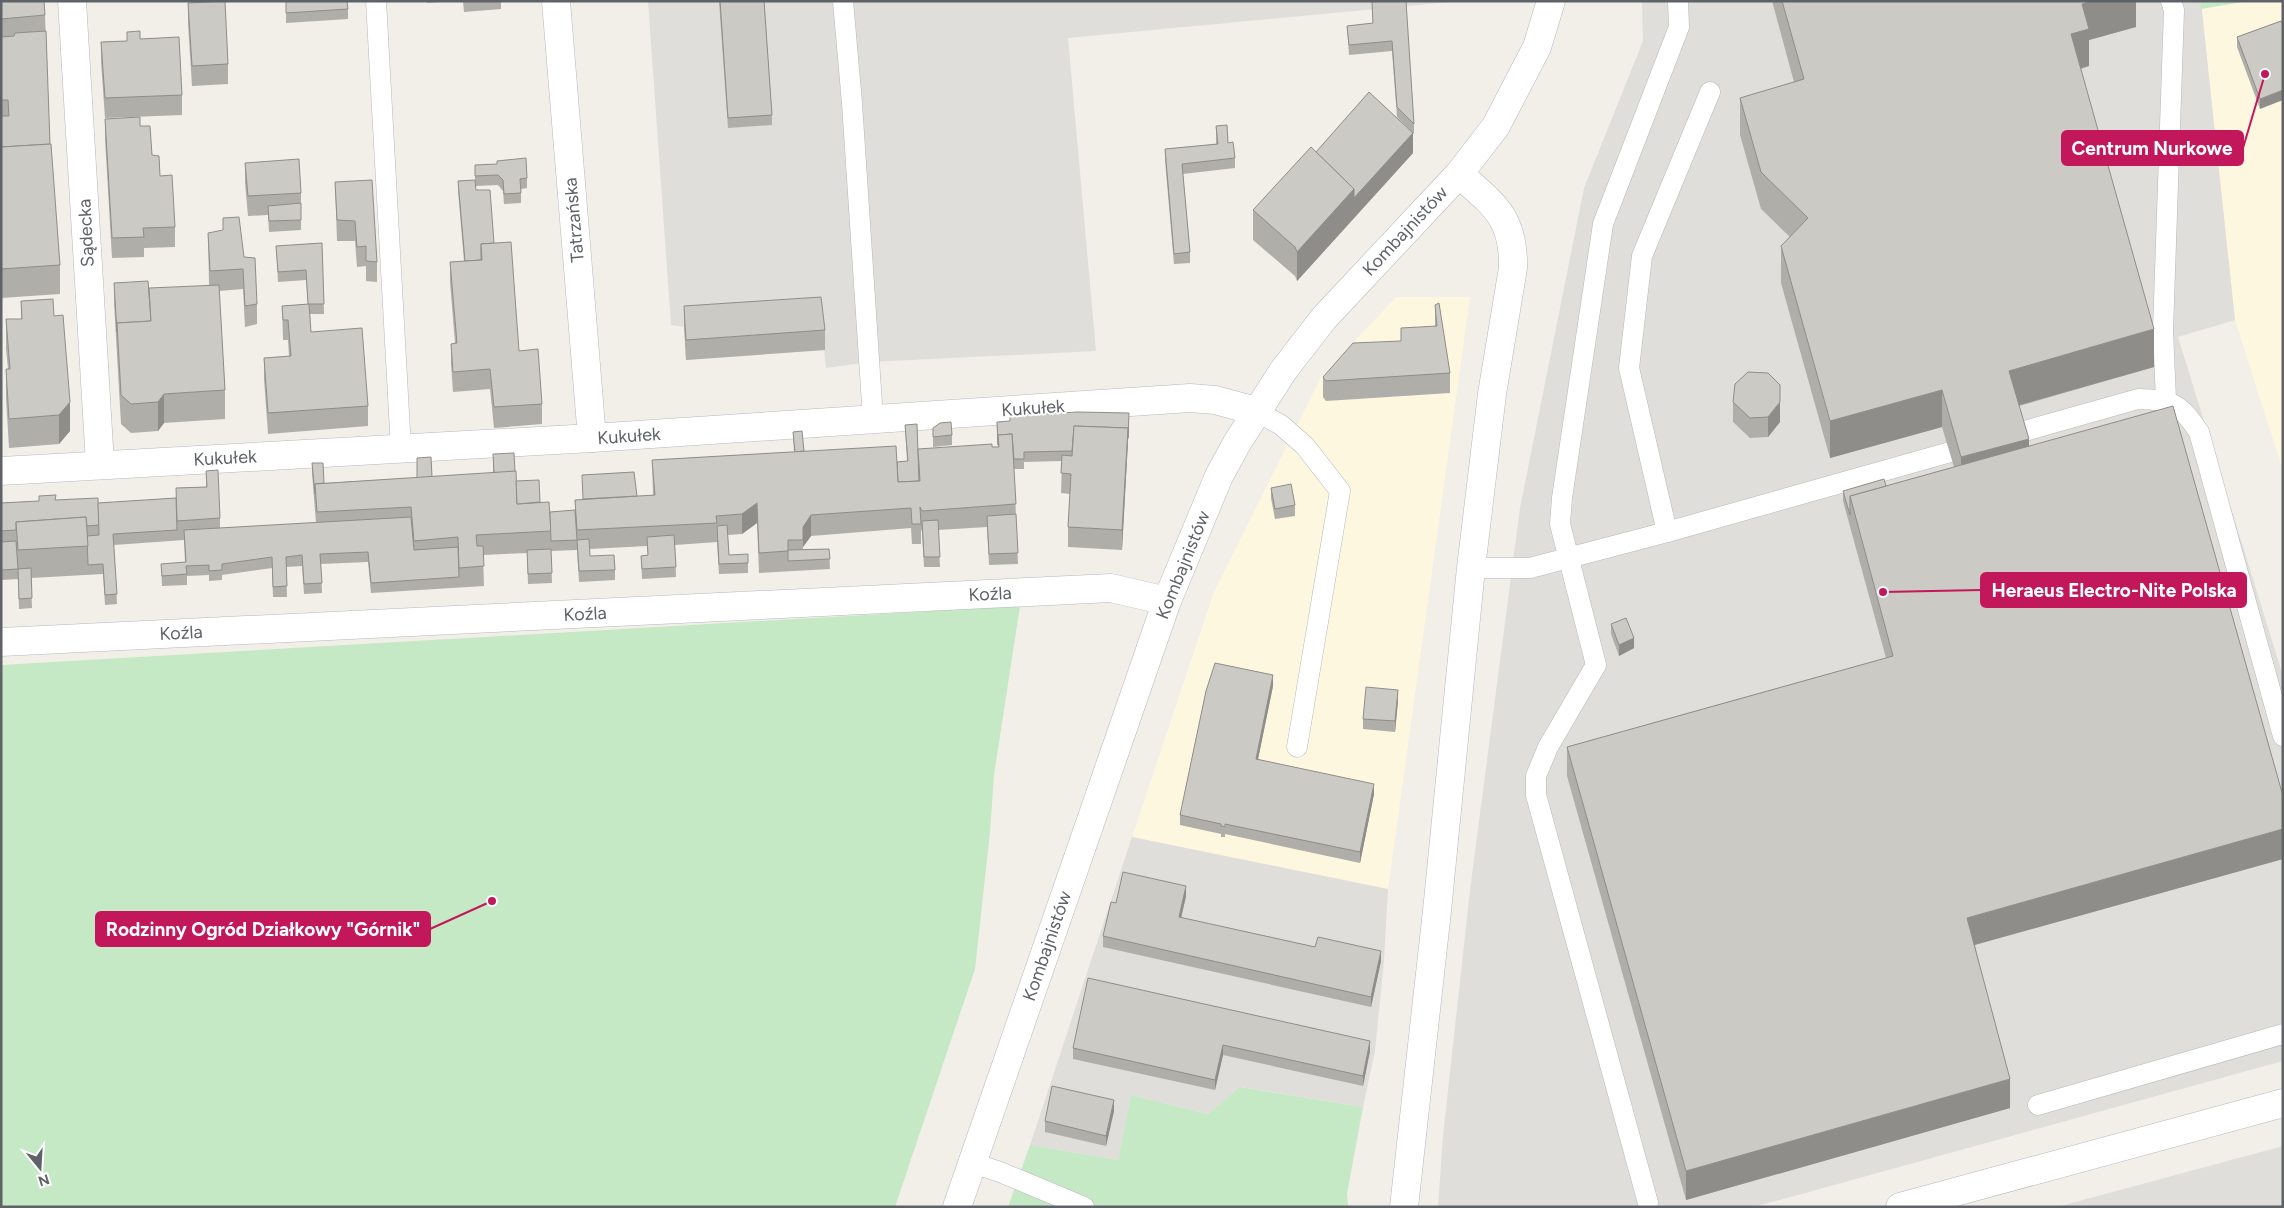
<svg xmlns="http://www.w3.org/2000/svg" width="2284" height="1208" font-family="Figtree,sans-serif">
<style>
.commercial{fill:#fef7e0}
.industrial{fill:#e0deda}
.green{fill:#c5e8c5}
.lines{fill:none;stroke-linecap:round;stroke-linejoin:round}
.lane-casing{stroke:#b5b8bc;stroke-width:21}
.street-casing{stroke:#b5b8bc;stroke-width:29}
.lane{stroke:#fff;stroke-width:20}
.street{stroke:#fff;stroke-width:28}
.wall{fill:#afaea9}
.shaded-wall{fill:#8f8d8a}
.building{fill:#cccac5;stroke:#8f8d8a}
.labels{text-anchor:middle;stroke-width:4;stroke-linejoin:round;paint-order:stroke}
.street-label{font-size:18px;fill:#5f6368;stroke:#fff}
.leader{fill:none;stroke:#c2185b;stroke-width:2}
.callout-dot{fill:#c2185b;stroke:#fff;stroke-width:2}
.callout{fill:#c2185b;stroke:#c2185b;stroke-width:2}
.callout-label{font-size:19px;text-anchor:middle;font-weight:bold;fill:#fff}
</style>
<rect width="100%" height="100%" fill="#f1efe8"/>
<g class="commercial">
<polygon points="2248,1 2283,1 2283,471 2235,320 2201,9"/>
<polygon points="1396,297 1470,297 1388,889 1132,837 1214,592 1321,377"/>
</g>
<g class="industrial">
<polygon points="648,1 1460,1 1068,38 1096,351 870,362 826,368 824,350 686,360 684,327 671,325"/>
<polygon points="1642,1 2201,1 2235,320 2178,337 2283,676 2283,1061 1754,1207 1438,1207 1443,1136 1470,890 1520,508 1584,188 1643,41"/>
<polygon points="1132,837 1388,889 1384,961 1375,1051 1363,1107 1241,1087 1208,1114 1131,1095 1118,1160 1030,1145"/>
<polygon points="2283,1146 2283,1207 2057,1207"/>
</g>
<g class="green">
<polygon points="2201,1 2248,1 2201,9"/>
<polygon points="1020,606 994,775 990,832 975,969 895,1207 1,1207 1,665"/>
<polygon points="1240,1087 1363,1107 1347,1194 1348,1207 1008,1207 1030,1145 1118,1160 1131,1095 1208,1114"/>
</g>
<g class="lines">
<g class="lane-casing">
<g id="lane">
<polyline points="376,1 401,449"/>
<polyline points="843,1 852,103 873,419"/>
<polyline points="2166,400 2163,330 2174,10 2171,1"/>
<polyline points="1256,411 1281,425 1305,446 1340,491 1297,747"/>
<polyline points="1667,532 1629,368 1642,256 1710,92"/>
<path d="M1471,568H1530L1667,532L2138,399C2173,400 2179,403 2199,432L2283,736"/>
<polyline points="2038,1105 2283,1034"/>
<polyline points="973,1163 1000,1172 1084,1207"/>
<polyline points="1648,1203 1536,795 1536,776 1548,747 1596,665 1560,524 1562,498 1603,224 1679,27 1678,1"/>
</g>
</g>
<g class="street-casing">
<g id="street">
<polyline points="72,1 100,464"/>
<polyline points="556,1 592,438"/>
<polyline points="1,471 592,438 1190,398 1215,400 1256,411"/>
<polyline points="1,642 1111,588 1167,601"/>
<polyline points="957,1207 1167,601 1219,476 1237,443 1283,371 1324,318 1459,174 1496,126 1537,47 1551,1"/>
<path d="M1404,1207L1437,911L1471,568L1492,394L1513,268C1514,217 1494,205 1459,174"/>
<polyline points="1900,1207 2283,1103"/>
</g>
</g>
<use href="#lane" class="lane"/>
<use href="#street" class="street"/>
</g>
<g class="wall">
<polygon points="1,1 45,15 50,144 60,265 60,294 1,298"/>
<polygon points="286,1 348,9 348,19 286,23"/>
<polygon points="427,1 448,1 427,3"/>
<polygon points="463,1 501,1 501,9 464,12"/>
<polygon points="719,1 764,1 772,115 772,125 728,128"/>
<polygon points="1382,1 1414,124 1414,134 1397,117 1392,51 1349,55 1347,26 1373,23 1372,2"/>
<polygon points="1772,1 2136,1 2136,27 2089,40 2089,66 2081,69 2154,367 2019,406 2029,446 2283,796 2283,859 1975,945 2010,1108 1686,1200 1567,776 1567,747 1886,658 1843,501 1843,491 1886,486 1954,467 1942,427 1830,458 1781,283 1781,246 1790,237 1761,209 1740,135 1740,98 1794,82"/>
<polygon points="188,3 228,64 228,84 192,86 188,23"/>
<polygon points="2281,21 2260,109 2237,47 2237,37"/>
<polygon points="127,32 140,39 182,95 182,115 105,118 101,62 101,42 127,41"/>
<polygon points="105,119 140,126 160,176 175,227 175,247 144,248 144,257 112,258 105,139"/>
<polygon points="1216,126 1228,143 1235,158 1235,168 1183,174 1190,252 1190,263 1174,264 1165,160 1165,149 1216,144"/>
<polygon points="1316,152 1413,153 1297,281 1295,276 1253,240 1253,210"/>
<polygon points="245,163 301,193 301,230 269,232 268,215 248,216 245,183"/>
<polygon points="475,165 527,178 527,188 521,189 521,203 504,204 503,191 498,185 476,186 476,190 494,243 519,351 542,404 542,424 494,428 490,389 453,392 451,364 451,344 455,343 450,282 450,262 464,261 458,191 458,181 475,180"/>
<polygon points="335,182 377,262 377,282 366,281 366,266 357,267 355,241 337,241"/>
<polygon points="208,233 244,257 257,304 257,324 245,327 243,289 219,291 225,390 225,419 164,423 158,431 131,433 121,424 114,303 114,283 149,291 209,285"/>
<polygon points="322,243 324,314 310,314 311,332 368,406 368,426 268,434 264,379 264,358 289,356 288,340 283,340 282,306 308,304 306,280 278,282 276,246"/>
<polygon points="21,301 54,316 70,431 59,444 9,448 6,398 6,369 8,369 6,349 6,319 21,319"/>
<polygon points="1435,305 1450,373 1450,393 1326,401 1323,397 1323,377 1401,341 1401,328 1435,327"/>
<polygon points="684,306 825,330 825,350 686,360 684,327"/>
<polygon points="1733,402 1780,422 1768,437 1750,438 1733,422"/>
<polygon points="997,422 1129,423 1122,550 1068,547 1068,527 1070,494 1061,493 1062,461 1024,462 1024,469 1014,469 1018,564 989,565 987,527 938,530 940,567 924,567 922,532 921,529 921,544 912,544 911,528 811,536 803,547 803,549 829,549 830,569 759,573 757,523 742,534 728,535 729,555 748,563 748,573 719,574 717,542 675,545 676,577 642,579 641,556 648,555 647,546 590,549 590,556 615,570 615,580 579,582 577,550 551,551 552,583 528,584 527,553 483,555 484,586 371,593 368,562 321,564 322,593 304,594 302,566 286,567 287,597 273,597 272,568 222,575 222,580 209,581 209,575 187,576 187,585 162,586 161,564 185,562 184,540 114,545 117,604 105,605 103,574 31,578 32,608 19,609 18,579 1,580 1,503 56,500 98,503 176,498 176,488 206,487 206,471 220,518 220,528 316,523 312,473 312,463 324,483 493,473 493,454 516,481 540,502 550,512 575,510 575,500 653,495 652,460 794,452 793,432 804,451 897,462 907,461 905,425 918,460 992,447 998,447"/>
<polygon points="933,428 952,435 952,445 933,447"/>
<polygon points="1271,488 1295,505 1295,516 1275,519 1271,498"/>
<polygon points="1611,624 1634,648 1619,656 1611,634"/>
<polygon points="1273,686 1258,759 1374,794 1360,863 1225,834 1225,837 1221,837 1221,834 1180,825 1180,815"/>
<polygon points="1398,701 1395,732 1363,729 1363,719"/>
<polygon points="1186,896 1181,918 1381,961 1371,1007 1103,947 1103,936 1116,903"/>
<polygon points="1370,1041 1370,1051 1363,1086 1223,1055 1215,1090 1073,1059 1073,1048"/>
<polygon points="1114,1111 1106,1146 1045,1132 1045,1121"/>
</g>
<g class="shaded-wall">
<polygon points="2093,1 2136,1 2136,27 2089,40 2089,66 2071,71 2071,34 2082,4"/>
<polygon points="2283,90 2283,100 2260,109 2260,99"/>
<polygon points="1413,133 1413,153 1297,281 1297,252 1354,189"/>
<polygon points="2154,329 2154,367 2009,408 2009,371"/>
<polygon points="1942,390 1942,427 1830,458 1830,421"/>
<polygon points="164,394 164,423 158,431 158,402"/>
<polygon points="70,402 70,431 59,444 59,415"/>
<polygon points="1780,402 1780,422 1768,437 1768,417"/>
<polygon points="1129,413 1129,423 1122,550 1122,530"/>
<polygon points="2029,439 2029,476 1961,494 1961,457"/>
<polygon points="757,503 757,523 742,534 742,514"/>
<polygon points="811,515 811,536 803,547 803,527"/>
<polygon points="1634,638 1634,648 1619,656 1619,645"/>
<polygon points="1273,675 1273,686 1256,769 1256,759"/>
<polygon points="1398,690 1398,701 1395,732 1395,721"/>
<polygon points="1374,784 1374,794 1360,863 1360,852"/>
<polygon points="2283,829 2283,859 1967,947 1967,918"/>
<polygon points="1186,886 1186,896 1179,927 1179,917"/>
<polygon points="1381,951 1381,961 1371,1007 1371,997"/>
<polygon points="1370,1041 1370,1051 1363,1086 1363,1076"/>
<polygon points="1223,1045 1223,1055 1215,1090 1215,1080"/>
<polygon points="2010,1079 2010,1108 1686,1200 1686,1171"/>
<polygon points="1114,1100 1114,1111 1106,1146 1106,1136"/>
</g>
<g class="building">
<polygon points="1,1 44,1 45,15 1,19"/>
<polygon points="225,1 228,64 192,66 188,3"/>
<polygon points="286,1 347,1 348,9 286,13"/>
<polygon points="720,1 764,1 772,115 728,118"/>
<polygon points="1382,1 1406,1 1414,124 1397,107 1392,41 1349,45 1347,26 1373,23 1372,2"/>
<polygon points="1782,1 2093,1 2082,4 2089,29 2071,34 2154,329 2009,371 2029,439 1961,457 1942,390 1830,421 1781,246 1808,218 1761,172 1740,98 1804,79"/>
<polygon points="2281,21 2283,25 2283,90 2260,99 2237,37"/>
<polygon points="46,31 50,144 1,147 1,116 9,116 8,100 1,100 1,37 14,36 15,33"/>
<polygon points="140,31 140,39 179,37 182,95 105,98 101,42 127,41 127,32"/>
<polygon points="1369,92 1413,133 1354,198 1354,189 1316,152"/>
<polygon points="140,117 140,126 150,126 152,155 159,156 160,176 172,175 175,227 143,228 144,237 112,238 105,119"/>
<polygon points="1227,125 1228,143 1233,142 1235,158 1182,164 1190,252 1174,254 1165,149 1218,144 1216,126"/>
<polygon points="51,144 60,265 1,269 1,147"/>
<polygon points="1311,147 1354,189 1297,252 1295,247 1253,210"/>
<polygon points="526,158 527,178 520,179 521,193 504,194 503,180 498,175 475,176 475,165 497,164 497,161"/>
<polygon points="299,159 301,193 248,196 245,163"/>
<polygon points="372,180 377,262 366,261 366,246 357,247 355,221 337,220 335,182"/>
<polygon points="475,180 476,190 490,190 494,243 481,244 481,260 465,261 458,181"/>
<polygon points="301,203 301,220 269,221 268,206"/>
<polygon points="239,217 244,257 255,258 257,304 245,306 243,269 210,271 208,233 223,230 223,218"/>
<polygon points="511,242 519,351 538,349 542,404 494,407 490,369 453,372 451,344 457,343 450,262 482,260 481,244"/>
<polygon points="322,243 324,304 308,304 306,270 278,272 276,246"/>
<polygon points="148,281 151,321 117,323 117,332 114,283"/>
<polygon points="219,285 225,390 164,394 158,402 131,404 121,395 117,323 151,321 149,288"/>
<polygon points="821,297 825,330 686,340 684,306"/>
<polygon points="53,299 54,316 63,315 70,402 59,415 9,419 6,369 10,369 6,319 22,319 21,301"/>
<polygon points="1439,303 1450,373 1326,381 1323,377 1353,343 1401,341 1401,328 1437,326 1435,305"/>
<polygon points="309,304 311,332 362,328 368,406 268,413 264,358 291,356 288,320 283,320 282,306"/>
<polygon points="1748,372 1768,373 1780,385 1780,402 1768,417 1750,418 1733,402 1735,384"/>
<polygon points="2173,406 2283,796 2283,829 1967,918 2010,1079 1686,1171 1567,747 1893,656 1850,496"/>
<polygon points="1077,412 1129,413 1128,438 1128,428 1074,426 1072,451 1024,452 1024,459 1014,459 1012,434 998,435 998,445 997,422 1010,421 1010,416"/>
<polygon points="951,422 952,435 933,437 933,428 940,423"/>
<polygon points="917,424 919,481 898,482 897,462 908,461 905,425"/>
<polygon points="1074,426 1128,428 1122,530 1068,527 1071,474 1061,473 1062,455 1072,456"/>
<polygon points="802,431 804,451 795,452 793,432"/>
<polygon points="1012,434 1016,504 922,511 920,507 921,524 912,524 911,508 811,515 803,527 803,540 788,540 788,551 759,553 757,503 742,514 716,516 717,523 577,530 575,500 655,495 652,460 896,446 898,482 920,481 918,449 992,444 992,447 999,447 998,435"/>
<polygon points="514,453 515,472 494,473 493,454"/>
<polygon points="431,457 432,477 417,478 417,458"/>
<polygon points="312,463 323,463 324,483 315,484 315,494"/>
<polygon points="218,470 220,518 177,521 176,488 207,487 206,471"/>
<polygon points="516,471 517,504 549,502 551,531 476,535 477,546 483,546 484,566 459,568 458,537 414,541 411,507 317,512 315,484"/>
<polygon points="634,472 637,496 583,499 582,475"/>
<polygon points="1884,479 1886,486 1850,496 1850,515 1843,491"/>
<polygon points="539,480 540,502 517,504 516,481"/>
<polygon points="1291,484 1295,505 1275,509 1271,488"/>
<polygon points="56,495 55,500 98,498 99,525 87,526 86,517 16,522 16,530 1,531 1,503 39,501 39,496"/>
<polygon points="176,498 177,530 113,534 117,594 105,595 103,564 88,565 87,536 99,535 98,503"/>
<polygon points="575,510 577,540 551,541 550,512"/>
<polygon points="1016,514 1018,553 989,554 987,516"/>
<polygon points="86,517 88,546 18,550 16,522"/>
<polygon points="411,517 414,550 458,547 459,577 371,583 368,552 320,554 322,583 304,584 302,555 286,557 287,586 273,587 272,557 222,564 222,570 209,571 209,565 186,566 187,574 162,576 161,564 186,562 184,530"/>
<polygon points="938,520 940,557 924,557 922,521"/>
<polygon points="727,525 729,555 748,554 748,563 719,564 717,526"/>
<polygon points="674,535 676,567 642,569 641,556 648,555 647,537"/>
<polygon points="589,539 590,556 614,555 615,570 579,571 577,540"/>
<polygon points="16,541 18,569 1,570 1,542"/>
<polygon points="551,549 552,573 528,574 527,550"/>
<polygon points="829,549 830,559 788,561 788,550"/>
<polygon points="31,568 32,598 19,599 18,569"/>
<polygon points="1626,618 1634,638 1619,645 1611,624"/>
<polygon points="1215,663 1273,675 1256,759 1374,784 1360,852 1225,824 1225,827 1221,826 1221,824 1180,815 1206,691"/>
<polygon points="1366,687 1398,690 1395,721 1363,719"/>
<polygon points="1123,872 1186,886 1179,917 1315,947 1318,937 1381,951 1371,997 1103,936 1111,902 1116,903"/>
<polygon points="1088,978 1370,1041 1363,1076 1223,1045 1215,1080 1073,1048"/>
<polygon points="1052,1086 1114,1100 1106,1136 1045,1121"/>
</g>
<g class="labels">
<g class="street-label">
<text transform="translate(574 220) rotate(-95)" y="6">Tatrzańska</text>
<text transform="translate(1405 231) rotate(-47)" y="6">Kombajnistów</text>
<text transform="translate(86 233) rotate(-93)" y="6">Sądecka</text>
<text transform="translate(1033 408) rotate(-4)" y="6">Kukułek</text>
<text transform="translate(629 436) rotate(-4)" y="6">Kukułek</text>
<text transform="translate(225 458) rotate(-3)" y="6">Kukułek</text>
<text transform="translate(1183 565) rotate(-68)" y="6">Kombajnistów</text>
<text transform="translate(990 594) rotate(-3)" y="6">Koźla</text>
<text transform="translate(585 614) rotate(-3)" y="6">Koźla</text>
<text transform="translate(181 633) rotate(-3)" y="6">Koźla</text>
<text transform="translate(1047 946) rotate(-71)" y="6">Kombajnistów</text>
</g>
</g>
<path class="leader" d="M2265 74L2243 148M1883 592L1981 590M492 901L430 929"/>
<g class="callout-dot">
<circle cx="2265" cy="74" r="5"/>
<circle cx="1883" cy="592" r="5"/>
<circle cx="492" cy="901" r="5"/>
</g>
<g class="callout">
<rect x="2062" y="131" width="181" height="34" rx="5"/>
<rect x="1981" y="573" width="265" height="34" rx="5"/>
<rect x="96" y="912" width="334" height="34" rx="5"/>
</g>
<g class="callout-label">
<text x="2152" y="155">Centrum Nurkowe</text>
<text x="2114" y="597">Heraeus Electro-Nite Polska</text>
<text x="263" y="936">Rodzinny Ogród Działkowy "Górnik"</text>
</g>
<rect width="2284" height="1208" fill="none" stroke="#5f6368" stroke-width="5"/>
<g transform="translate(40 1168) rotate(162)" stroke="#ffffff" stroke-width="4" paint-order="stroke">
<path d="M0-4L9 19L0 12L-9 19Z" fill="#5f6368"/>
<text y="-8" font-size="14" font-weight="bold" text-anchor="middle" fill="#5f6368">N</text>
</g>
</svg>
